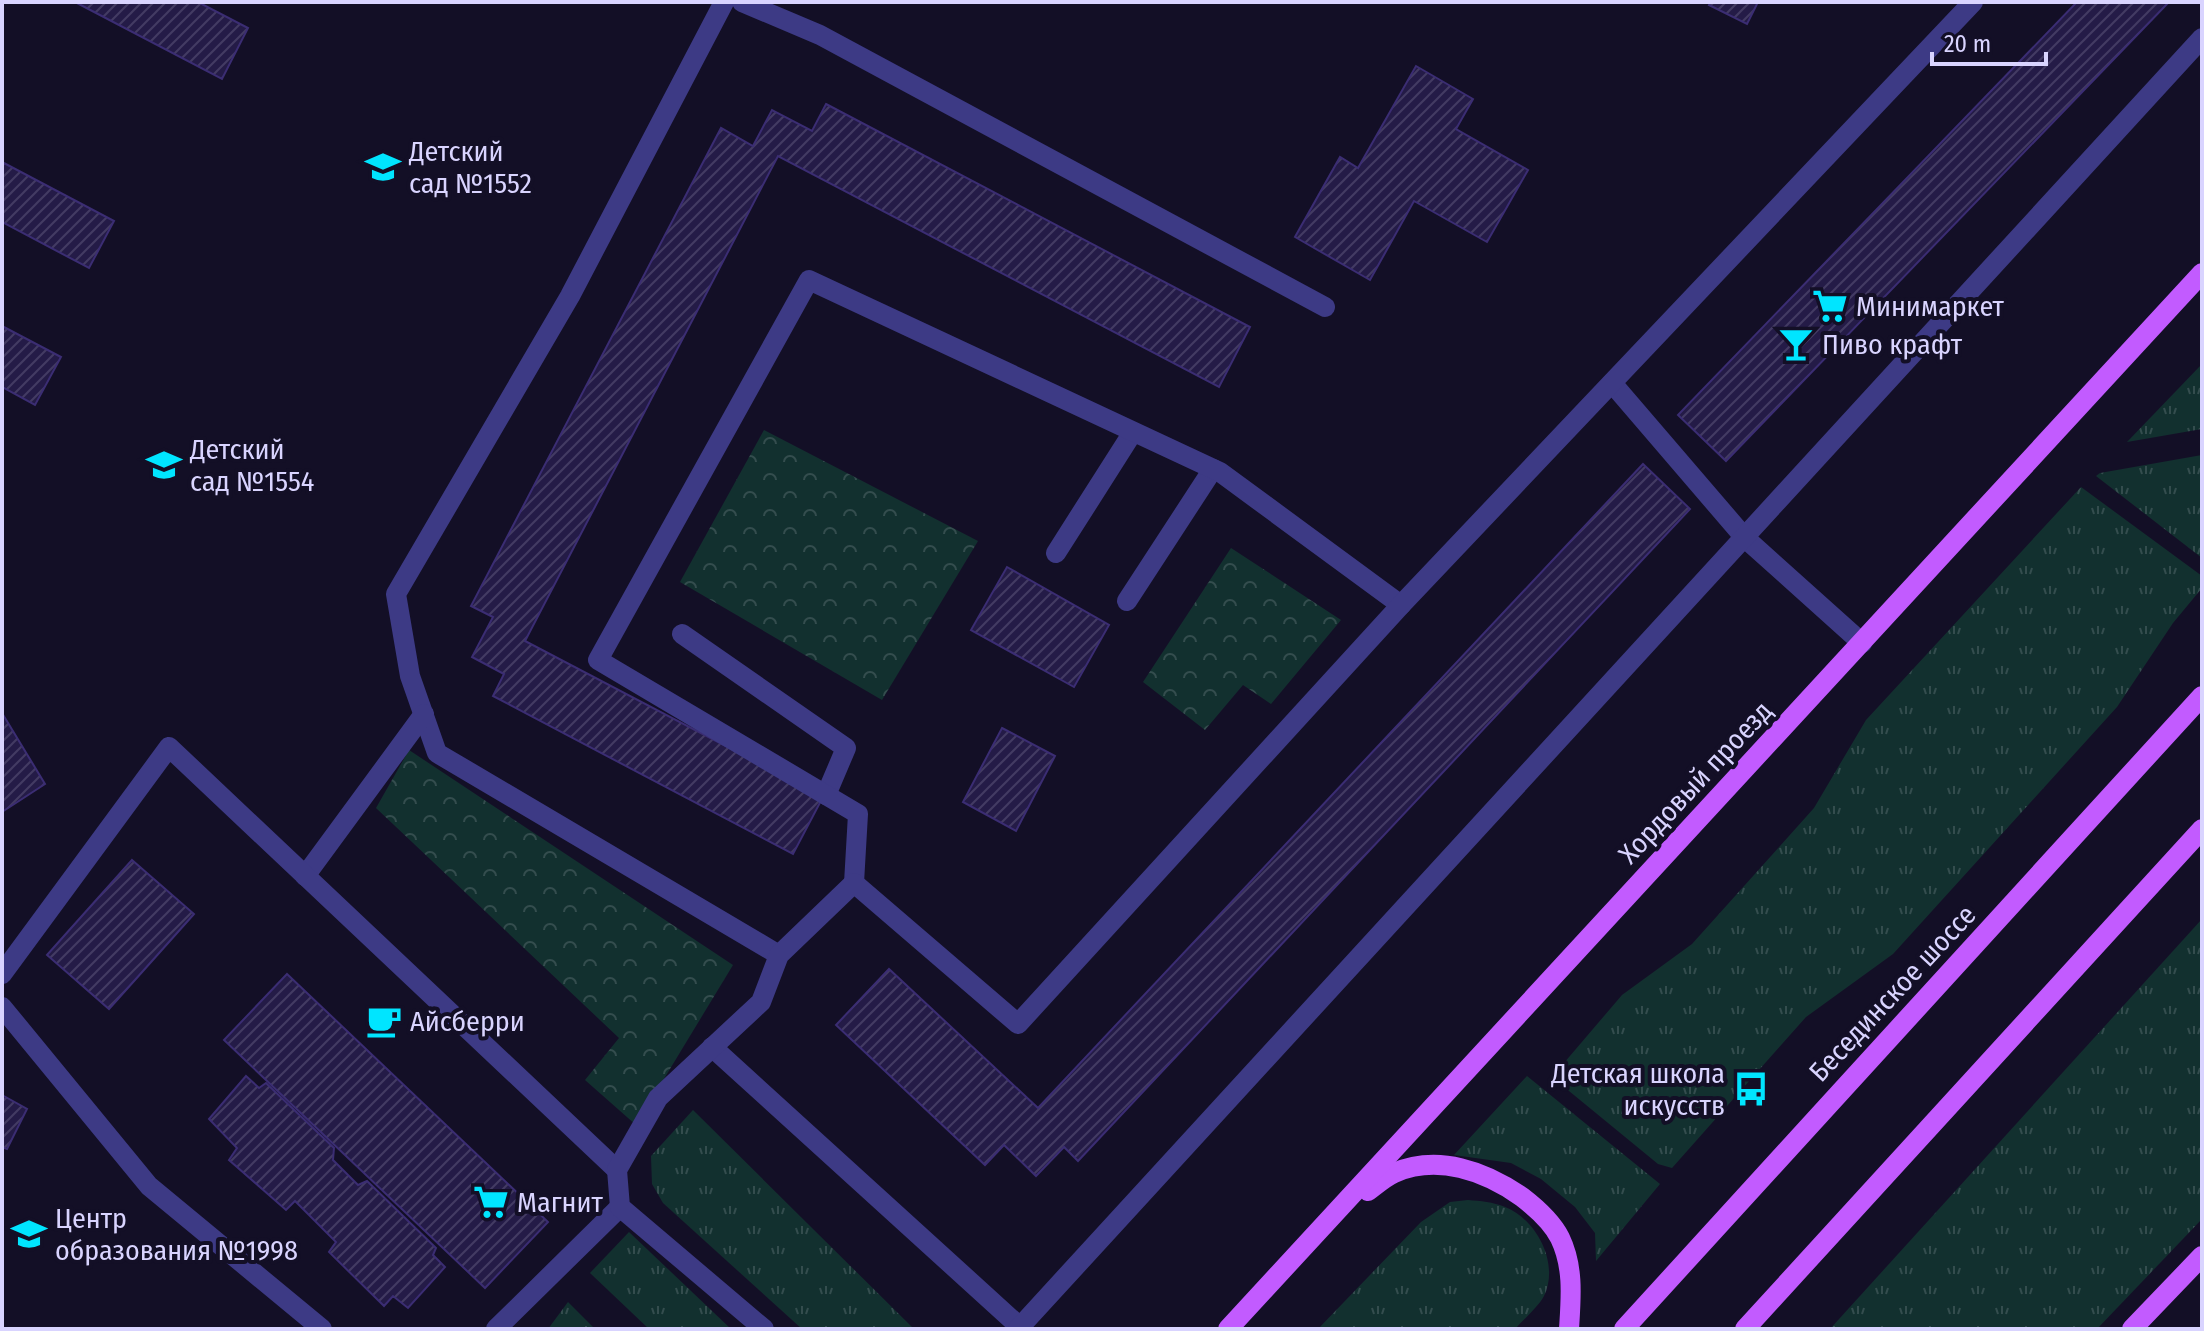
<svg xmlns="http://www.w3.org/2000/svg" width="2204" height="1331" font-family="'Fira Sans Condensed',sans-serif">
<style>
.grass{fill:url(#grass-tufts)}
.park{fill:url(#park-crowns)}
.building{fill:url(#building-hatch);stroke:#3b2d73;stroke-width:2}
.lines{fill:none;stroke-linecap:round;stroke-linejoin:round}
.minor{stroke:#3d3a85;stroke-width:20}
.major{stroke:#c25bff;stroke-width:20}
.labels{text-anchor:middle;stroke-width:8;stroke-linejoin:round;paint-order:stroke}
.poi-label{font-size:28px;fill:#d9d4ff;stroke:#130f26;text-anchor:start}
.street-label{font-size:28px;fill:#d9d4ff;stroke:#130f26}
</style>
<defs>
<pattern id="grass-tufts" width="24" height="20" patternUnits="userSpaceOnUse" patternTransform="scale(2)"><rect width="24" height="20" fill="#12302f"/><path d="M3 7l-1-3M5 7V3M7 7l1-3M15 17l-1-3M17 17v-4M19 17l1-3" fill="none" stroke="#344d4e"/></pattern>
<pattern id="park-crowns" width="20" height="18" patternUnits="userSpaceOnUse" patternTransform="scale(2)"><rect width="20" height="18" fill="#12302f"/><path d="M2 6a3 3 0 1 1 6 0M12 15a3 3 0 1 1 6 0" fill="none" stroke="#344d4e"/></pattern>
<pattern id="building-hatch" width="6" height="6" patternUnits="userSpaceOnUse" patternTransform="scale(2)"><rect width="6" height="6" fill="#241b47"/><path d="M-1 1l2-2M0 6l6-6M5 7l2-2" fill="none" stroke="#433b63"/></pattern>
</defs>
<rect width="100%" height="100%" fill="#130f26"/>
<g class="grass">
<polygon points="2202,364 2202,429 2127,442"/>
<polygon points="2202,455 2202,558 2096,476 2100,473"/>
<polygon points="2081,487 2202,576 2202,588 2173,623 2117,707 1893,954 1806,1017 1672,1168 1658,1164 1552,1077 1622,995 1692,944 1814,808 1866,720"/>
<polygon points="2202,919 2202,1219 2097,1329 1830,1329"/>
<polygon points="1527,1076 1660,1184 1596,1261 1595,1233 1575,1207 1541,1179 1511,1163 1454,1155"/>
<polygon points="693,1110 914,1329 802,1329 663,1203 652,1184 651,1156"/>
<path d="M1468,1200C1480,1201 1493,1202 1505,1207C1536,1219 1560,1263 1544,1296C1538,1307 1524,1319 1515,1329H1318L1421,1222L1450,1202Z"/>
<polygon points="629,1232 731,1329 649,1329 590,1273"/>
<polygon points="568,1302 595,1329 548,1329"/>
</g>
<g class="park">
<polygon points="764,430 978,541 882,700 680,582"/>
<polygon points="1231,548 1341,620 1271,704 1243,685 1205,730 1143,682"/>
<polygon points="409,750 733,965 636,1125 585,1080 619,1038 376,808"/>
</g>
<g class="building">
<polygon points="75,2 198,2 248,28 222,79"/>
<polygon points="1711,2 1758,2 1747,24 1709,5"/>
<polygon points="2077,2 2169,2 1726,461 1678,415"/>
<polygon points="1416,66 1473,99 1456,129 1528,170 1487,242 1414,201 1370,280 1295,237 1340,157 1358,168"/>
<polygon points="826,104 1250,327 1219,387 778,156 525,641 823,797 793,854 493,696 504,674 472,657 493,617 471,606 721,128 753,146 772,110 812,131"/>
<polygon points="2,162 114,221 89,268 2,222"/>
<polygon points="2,326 61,357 35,405 2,387"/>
<polygon points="1643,464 1690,509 1078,1161 1064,1147 1036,1176 1004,1145 985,1165 836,1025 889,969 1038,1108"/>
<polygon points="1007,567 1109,625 1074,687 971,630"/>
<polygon points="2,713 45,784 2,812"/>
<polygon points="1002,728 1055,756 1016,831 963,802"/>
<polygon points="132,860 194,914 109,1009 47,955"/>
<polygon points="287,974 548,1222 485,1288 224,1040"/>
<polygon points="384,1009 396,1021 387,1031 374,1019"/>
<polygon points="246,1076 259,1088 266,1083 334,1148 333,1160 358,1185 367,1181 436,1248 433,1255 445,1267 408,1308 393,1296 384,1306 329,1252 336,1242 295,1201 286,1210 229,1160 237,1148 209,1119"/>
<polygon points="2,1095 27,1109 7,1149 2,1147"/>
</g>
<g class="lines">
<g class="minor">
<polyline points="724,2 570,296 396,594 410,676 437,753 779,955"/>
<polyline points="742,2 820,35 1325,307"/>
<polyline points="1612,383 1745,538 1862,643"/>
<polyline points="1056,553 1133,432"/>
<polyline points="1127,601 1213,469"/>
<polyline points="682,634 846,748 826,795"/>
<polyline points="305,876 424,714"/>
<polyline points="854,883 858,814 598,660 809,280 1220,472 1401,605"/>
<polyline points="2,974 169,747 617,1170"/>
<polyline points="2,1007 149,1186 322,1329"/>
<polyline points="712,1047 1020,1327"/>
<polyline points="496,1329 620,1207"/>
<polyline points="764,1329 620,1207 617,1170 658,1098 761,1002 779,955 854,883 1018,1024 1401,605 1973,2"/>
<polyline points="1018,1329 2202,38"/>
</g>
<g class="major">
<path d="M1368,1191C1376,1185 1385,1177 1394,1173C1438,1154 1485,1171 1522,1197C1535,1207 1552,1222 1560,1238C1574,1267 1571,1298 1569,1329"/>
<polyline points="1228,1329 2202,273"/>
<polyline points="1624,1329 2202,696"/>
<polyline points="1745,1329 2202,829"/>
<polyline points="2132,1329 2202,1256"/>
</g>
</g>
<defs>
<g id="school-bare" transform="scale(2.76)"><path d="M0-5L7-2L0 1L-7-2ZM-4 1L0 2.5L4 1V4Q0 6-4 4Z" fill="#00e5ff" stroke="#130f26" stroke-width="2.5" paint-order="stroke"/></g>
<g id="supermarket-bare" transform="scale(2.76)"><path d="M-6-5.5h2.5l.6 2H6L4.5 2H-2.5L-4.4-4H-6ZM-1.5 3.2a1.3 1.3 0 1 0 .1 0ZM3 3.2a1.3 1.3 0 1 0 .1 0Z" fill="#00e5ff" stroke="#130f26" stroke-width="2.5" paint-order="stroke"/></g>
<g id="bar-bare" transform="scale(2.76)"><path d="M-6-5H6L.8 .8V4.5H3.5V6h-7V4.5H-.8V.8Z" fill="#00e5ff" stroke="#130f26" stroke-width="2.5" paint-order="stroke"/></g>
<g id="cafe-bare" transform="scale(2.76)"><path d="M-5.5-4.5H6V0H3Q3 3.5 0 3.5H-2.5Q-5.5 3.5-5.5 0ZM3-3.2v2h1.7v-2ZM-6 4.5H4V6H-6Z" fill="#00e5ff" stroke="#130f26" stroke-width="2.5" paint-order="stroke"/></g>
<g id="bus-bare" transform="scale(2.76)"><path d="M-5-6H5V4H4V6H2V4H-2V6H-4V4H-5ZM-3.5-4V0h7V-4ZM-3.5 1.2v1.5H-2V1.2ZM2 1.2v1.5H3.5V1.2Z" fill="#00e5ff" stroke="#130f26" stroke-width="2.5" paint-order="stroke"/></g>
</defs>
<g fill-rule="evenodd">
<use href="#school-bare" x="383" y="167"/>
<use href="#supermarket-bare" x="1830" y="306"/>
<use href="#bar-bare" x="1796" y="344"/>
<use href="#school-bare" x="164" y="465"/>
<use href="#cafe-bare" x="384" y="1021"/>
<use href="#bus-bare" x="1751" y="1089"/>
<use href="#supermarket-bare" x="491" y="1202"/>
<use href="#school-bare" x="29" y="1234"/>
</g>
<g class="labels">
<g class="poi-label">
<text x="409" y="161">Детский<tspan x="409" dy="32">сад №1552</tspan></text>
<text x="1856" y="316">Минимаркет</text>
<text x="1822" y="354">Пиво крафт</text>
<text x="190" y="459">Детский<tspan x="190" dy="32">сад №1554</tspan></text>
<text x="410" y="1031">Айсберри</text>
<text x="1725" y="1083" text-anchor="end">Детская школа<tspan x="1725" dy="32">искусств</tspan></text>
<text x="517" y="1212">Магнит</text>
<text x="55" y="1228">Центр<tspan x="55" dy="32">образования №1998</tspan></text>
</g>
<g class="street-label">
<text transform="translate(1695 782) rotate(-47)" y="10">Хордовый проезд</text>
<text transform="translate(1892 993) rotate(-47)" y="10">Бесединское шоссе</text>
</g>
</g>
<rect width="2204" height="1331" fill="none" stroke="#d9d4ff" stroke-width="8"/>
<path d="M1932 52v12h114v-12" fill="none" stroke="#d9d4ff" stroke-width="4"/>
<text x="1944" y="52" font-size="24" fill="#d9d4ff" stroke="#130f26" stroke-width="6" paint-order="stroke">20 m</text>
</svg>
